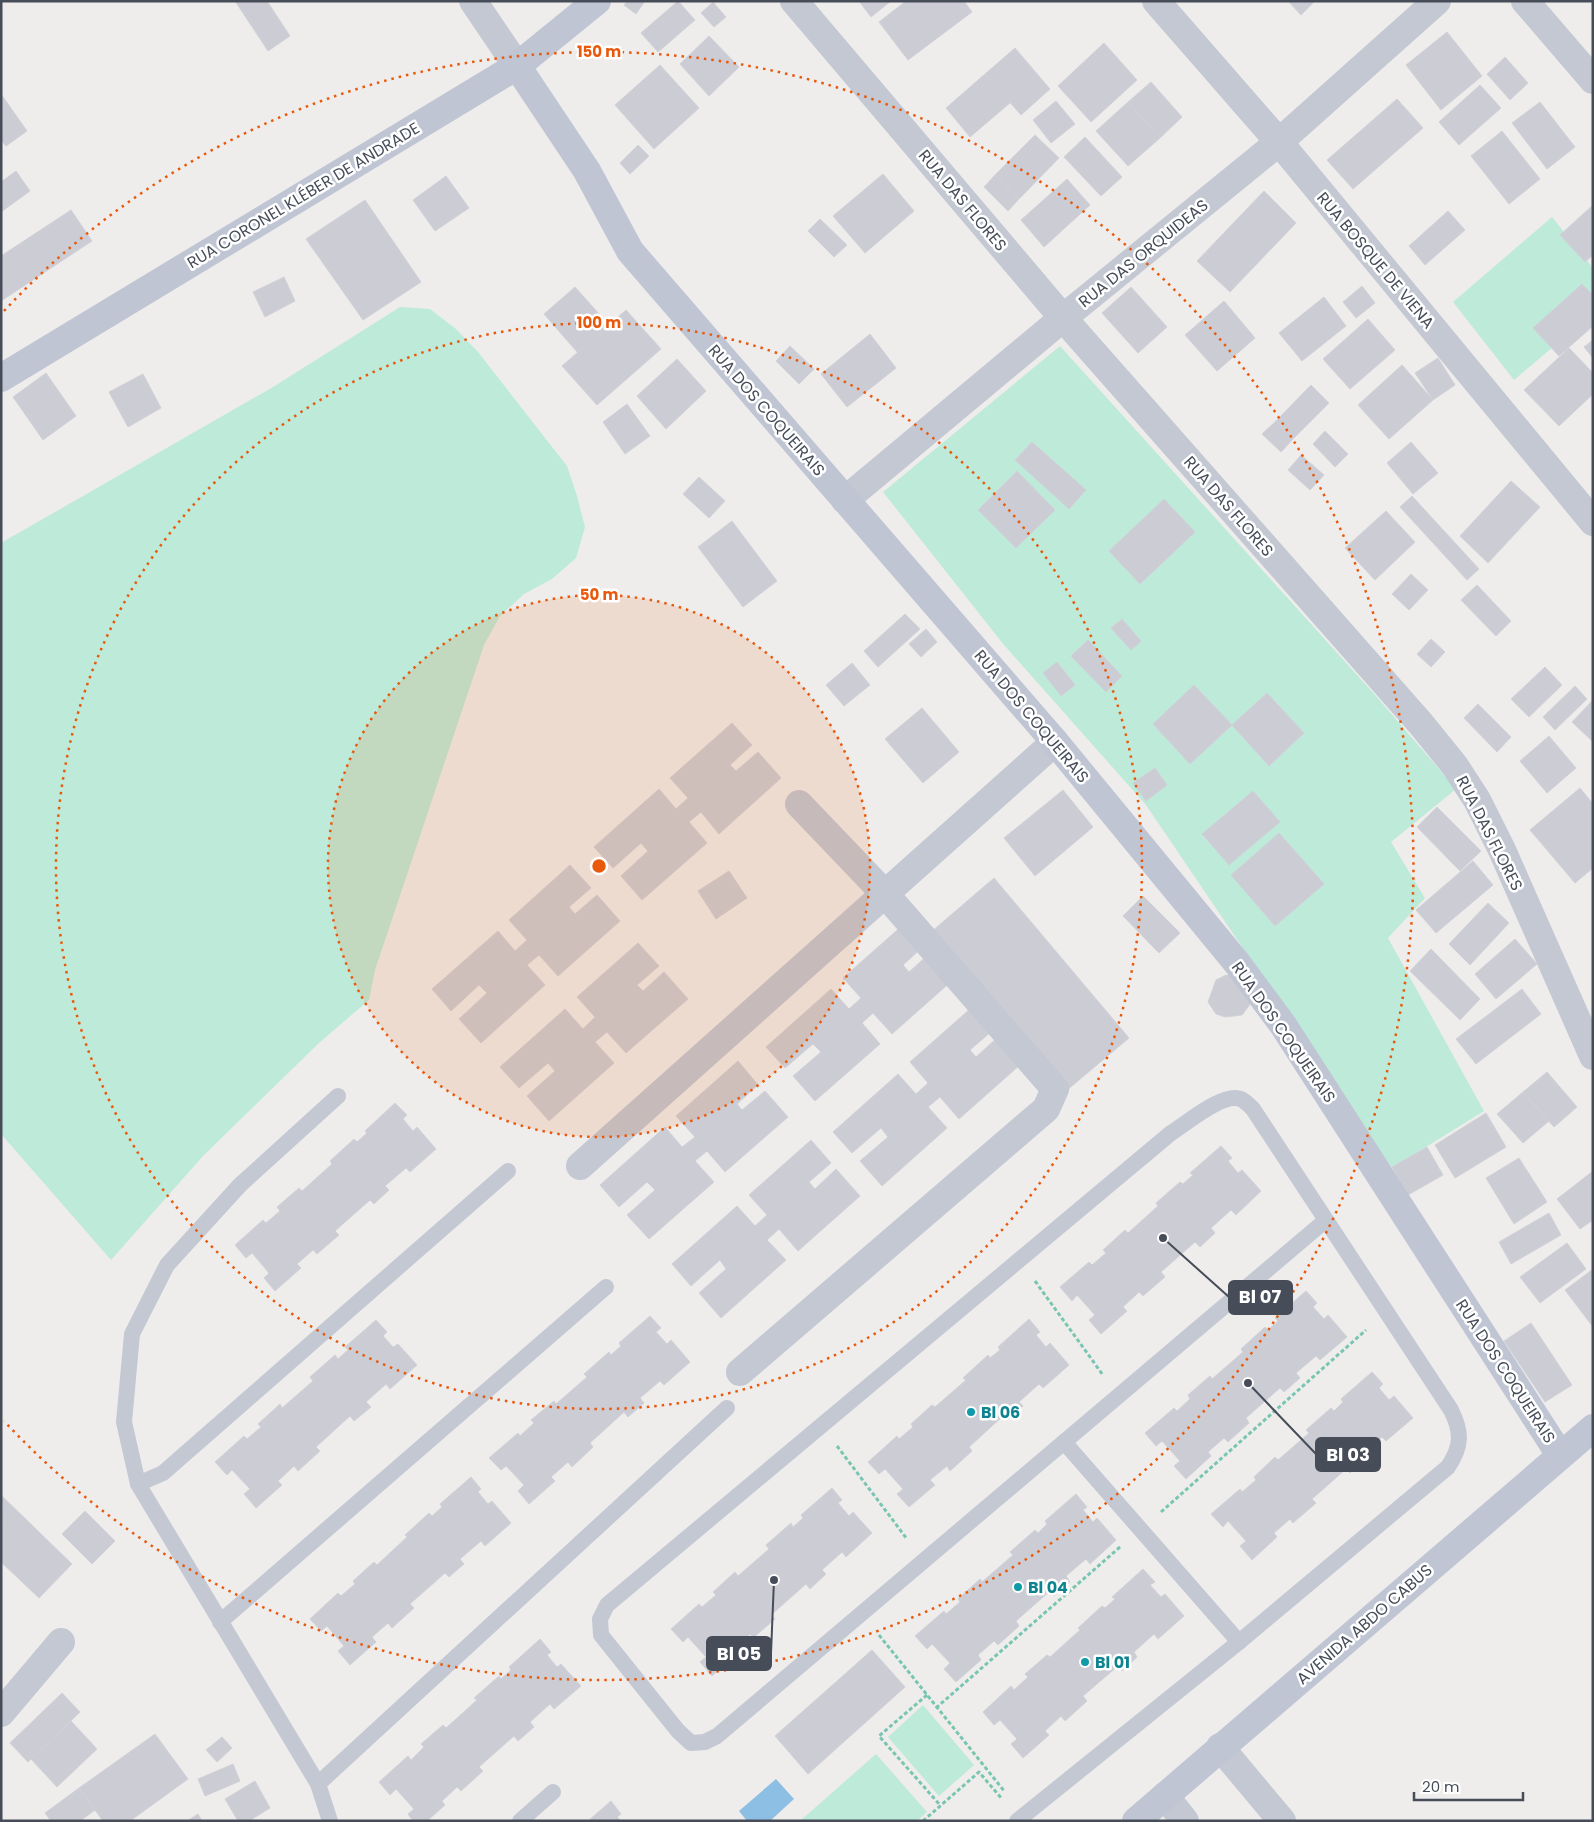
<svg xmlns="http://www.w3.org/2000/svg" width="1594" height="1822" font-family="Poppins,sans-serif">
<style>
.green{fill:#bdead9}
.water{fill:#8dbee4}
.building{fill:#cccdd4;stroke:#d1d1d8}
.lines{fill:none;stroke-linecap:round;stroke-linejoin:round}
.path{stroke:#78c6b1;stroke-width:3;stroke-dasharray:4 2.5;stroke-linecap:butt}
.lane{stroke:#c3c8d3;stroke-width:16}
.street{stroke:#c3c8d3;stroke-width:28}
.secondary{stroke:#c0c5d4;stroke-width:28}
.ring{fill:none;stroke:#e8590c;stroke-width:2.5;stroke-dasharray:2.5 5}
.culture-dot{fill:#0f9aa8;stroke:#fff;stroke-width:2}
.labels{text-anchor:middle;stroke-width:5;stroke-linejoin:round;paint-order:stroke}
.street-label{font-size:16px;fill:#464c58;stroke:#fff}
.culture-label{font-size:16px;font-weight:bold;fill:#0d838f;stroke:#fff;text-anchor:start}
.centre{fill:#e8590c;stroke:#fff;stroke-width:2.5}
.ring-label{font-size:15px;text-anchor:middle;font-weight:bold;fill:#e8590c;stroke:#fff;stroke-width:5;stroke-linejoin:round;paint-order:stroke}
.leader{fill:none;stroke:#464c58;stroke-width:2}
.callout-dot{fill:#464c58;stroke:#fff;stroke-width:2}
.callout{fill:#464c58;stroke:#464c58;stroke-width:2}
.callout-label{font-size:18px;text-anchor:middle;font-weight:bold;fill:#fff}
</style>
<rect width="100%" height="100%" fill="#efedec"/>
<g class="green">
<polygon points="1552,217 1593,268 1593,313 1514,380 1453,302"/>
<polygon points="400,307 430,309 456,329 478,352 567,466 577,496 585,527 576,558 552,579 524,594 500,616 484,645 375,970 369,1000 319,1043 203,1156 111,1260 1,1134 1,543 273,387"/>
<polygon points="1060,346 1376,696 1456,789 1391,842 1425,898 1388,938 1484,1111 1392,1168 1146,805 1004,645 883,492"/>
<polygon points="923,1705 974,1765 939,1796 888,1737"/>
<polygon points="876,1754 927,1812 917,1821 800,1821"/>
</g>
<polygon class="water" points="776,1779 794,1799 770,1821 747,1821 739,1811"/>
<g class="building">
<polygon points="235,1 267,1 290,36 268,51"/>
<polygon points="627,1 645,1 636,14 624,5"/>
<polygon points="678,1 695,20 658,52 641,33"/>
<polygon points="859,1 891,1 871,17"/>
<polygon points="906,1 964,1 972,12 908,60 879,22"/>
<polygon points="1288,1 1315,1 1301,15"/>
<polygon points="713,2 726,17 714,27 701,13"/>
<polygon points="1447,32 1482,76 1441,110 1406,65"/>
<polygon points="709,36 739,67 709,96 680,64"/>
<polygon points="1104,43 1137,80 1091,122 1058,86"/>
<polygon points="1015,48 1050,89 1021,115 985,74"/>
<polygon points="1505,57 1528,83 1510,100 1487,74"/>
<polygon points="660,65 699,108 654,149 615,105"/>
<polygon points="985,74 1011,102 970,137 946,108"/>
<polygon points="1151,82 1182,117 1160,138 1128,102"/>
<polygon points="1480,85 1501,108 1459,145 1439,122"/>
<polygon points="1,94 27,131 6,146 1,140"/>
<polygon points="1397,99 1423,128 1353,189 1327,160"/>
<polygon points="1056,101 1075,124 1051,143 1033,120"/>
<polygon points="1128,102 1160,138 1128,166 1096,131"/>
<polygon points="1540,102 1575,147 1547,169 1512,123"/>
<polygon points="1502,131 1540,179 1509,204 1471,156"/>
<polygon points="1035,135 1059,158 1019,199 995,175"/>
<polygon points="1085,137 1122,177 1101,196 1064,157"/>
<polygon points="638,145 649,156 630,174 620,163"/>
<polygon points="16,171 30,191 1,212 1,182"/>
<polygon points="883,174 914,211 865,253 833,216"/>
<polygon points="995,175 1019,199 1008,211 984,187"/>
<polygon points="446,176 469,208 435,231 413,200"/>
<polygon points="1067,179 1090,205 1044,247 1021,220"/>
<polygon points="1264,191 1296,223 1230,292 1197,261"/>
<polygon points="365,200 421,282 363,320 306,239"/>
<polygon points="1593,205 1593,255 1585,262 1560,235"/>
<polygon points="71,210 92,241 1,301 1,256"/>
<polygon points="1448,211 1465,230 1425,265 1409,246"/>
<polygon points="820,219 847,245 834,257 808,231"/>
<polygon points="284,277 295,301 265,317 253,292"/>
<polygon points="1582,284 1593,295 1593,326 1559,356 1533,328"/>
<polygon points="1362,286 1375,303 1356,318 1343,302"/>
<polygon points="575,287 609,325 578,353 544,314"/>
<polygon points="1131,287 1167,327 1138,353 1102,313"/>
<polygon points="1324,297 1346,326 1302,361 1279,333"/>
<polygon points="1224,301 1255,338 1217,371 1185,335"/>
<polygon points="626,310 661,349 597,405 562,366"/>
<polygon points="1368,319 1395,350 1350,389 1323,359"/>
<polygon points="870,334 896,368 847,407 821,374"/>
<polygon points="1593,340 1593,358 1584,347"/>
<polygon points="790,346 814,369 799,384 776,361"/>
<polygon points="1569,348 1593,373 1593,394 1559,426 1524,390"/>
<polygon points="1438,358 1455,385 1433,400 1415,373"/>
<polygon points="677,359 706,391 666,429 637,396"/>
<polygon points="1402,365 1433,400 1389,439 1358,405"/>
<polygon points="46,373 76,416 43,440 13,397"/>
<polygon points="143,374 161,408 128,427 109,392"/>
<polygon points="1311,385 1329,403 1294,438 1276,421"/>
<polygon points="627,404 650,436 625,454 603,422"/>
<polygon points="1276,421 1294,438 1281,452 1262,434"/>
<polygon points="1325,431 1348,454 1335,467 1313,444"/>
<polygon points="1032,442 1086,490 1069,509 1015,460"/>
<polygon points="1411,442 1438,473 1413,494 1387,463"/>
<polygon points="1301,455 1324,475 1310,490 1288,470"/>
<polygon points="1017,471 1055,510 1016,548 978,510"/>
<polygon points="699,477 725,501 709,518 683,494"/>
<polygon points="1511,481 1540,507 1488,563 1460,536"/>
<polygon points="1412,496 1479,569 1467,580 1400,507"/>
<polygon points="1164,499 1195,532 1140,584 1109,551"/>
<polygon points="1386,511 1415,542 1375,580 1345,548"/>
<polygon points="732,521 777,581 743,607 698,547"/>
<polygon points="1411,574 1428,590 1409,610 1392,594"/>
<polygon points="1477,585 1511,621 1496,636 1461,600"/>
<polygon points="905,614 920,629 878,667 864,651"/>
<polygon points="1122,619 1141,641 1131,650 1111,628"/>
<polygon points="926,629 937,642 921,657 909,644"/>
<polygon points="1431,639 1445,652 1431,667 1417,654"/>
<polygon points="1088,640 1122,676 1106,692 1071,656"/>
<polygon points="1057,662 1075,685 1061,696 1043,673"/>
<polygon points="852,663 870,685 844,706 826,685"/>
<polygon points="1545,667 1562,685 1529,717 1511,699"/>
<polygon points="1194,685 1232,725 1190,764 1153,724"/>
<polygon points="1575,686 1587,699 1555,730 1543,717"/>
<polygon points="1267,693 1304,733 1269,766 1232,725"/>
<polygon points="1593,700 1593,742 1572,722"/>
<polygon points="1478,704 1511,737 1497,752 1464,718"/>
<polygon points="922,708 959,752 923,783 885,739"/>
<polygon points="732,723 752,745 730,765 736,771 758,752 781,778 719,834 701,812 689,822 707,843 642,900 621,876 648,851 641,843 613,868 594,847 659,789 676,809 688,798 670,778"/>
<polygon points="1549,736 1576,768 1547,793 1520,761"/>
<polygon points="1155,768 1167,785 1146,801 1133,783"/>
<polygon points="1580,788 1593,804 1593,868 1575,883 1530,830"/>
<polygon points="1063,790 1093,827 1035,876 1004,838"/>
<polygon points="1253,791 1280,822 1229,865 1202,834"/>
<polygon points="1437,807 1481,851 1460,871 1417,827"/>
<polygon points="1279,833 1324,884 1275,926 1231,875"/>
<polygon points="1473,861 1493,885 1436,933 1416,910"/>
<polygon points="570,865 591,888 569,907 575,914 597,895 620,921 558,976 539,955 527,965 545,985 481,1043 459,1019 487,993 479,985 451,1011 432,989 498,931 515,951 527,940 509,920"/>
<polygon points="729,871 747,898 716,919 698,891"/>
<polygon points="994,878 1129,1038 1066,1091 931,932"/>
<polygon points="1143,896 1180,933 1159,953 1123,916"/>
<polygon points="1488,903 1509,923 1470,965 1449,944"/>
<polygon points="904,924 924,946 903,965 909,972 930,953 954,979 892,1034 873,1013 862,1023 880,1044 815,1101 793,1076 821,1052 813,1044 785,1068 766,1047 831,989 849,1009 861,998 843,978"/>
<polygon points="1515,939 1537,964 1496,999 1475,974"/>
<polygon points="638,943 659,966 637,985 643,991 664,972 688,999 626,1053 607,1032 595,1042 614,1063 549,1121 527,1096 555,1071 548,1063 519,1088 500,1067 565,1009 583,1029 595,1017 577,997"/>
<polygon points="1431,949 1480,999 1460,1020 1410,971"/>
<polygon points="1226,975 1237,977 1251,1003 1242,1015 1225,1017 1216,1014 1208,1002 1216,980"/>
<polygon points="1522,989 1541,1014 1476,1064 1456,1039"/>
<polygon points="971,1008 992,1031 970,1050 976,1057 998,1037 1021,1064 959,1119 940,1097 928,1107 947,1128 882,1186 860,1161 888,1137 881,1128 852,1153 833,1132 898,1074 916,1094 928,1083 910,1062"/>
<polygon points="738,1061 758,1085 737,1104 742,1110 765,1091 788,1117 725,1172 707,1151 695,1161 714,1182 649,1239 627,1215 655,1190 647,1182 619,1207 600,1185 665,1127 682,1147 695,1137 676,1116"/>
<polygon points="1547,1072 1577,1107 1554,1127 1523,1092"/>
<polygon points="1523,1092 1549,1121 1523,1143 1497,1114"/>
<polygon points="395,1103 407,1115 403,1119 413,1131 417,1127 436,1149 410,1172 406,1168 385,1186 389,1190 374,1204 370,1200 335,1231 339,1235 317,1254 313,1250 297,1264 301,1268 275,1291 264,1278 269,1273 252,1253 246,1258 235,1245 263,1220 266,1223 280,1211 277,1207 299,1188 302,1191 332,1164 330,1161 354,1139 357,1142 367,1133 365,1131"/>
<polygon points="1486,1113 1506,1147 1455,1178 1435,1145"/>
<polygon points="811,1140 831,1163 809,1182 815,1189 836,1169 860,1196 798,1251 779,1229 767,1240 786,1260 721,1318 699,1293 726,1269 720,1260 691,1286 672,1264 737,1206 755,1226 767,1215 749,1195"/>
<polygon points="1221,1146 1232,1158 1228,1161 1238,1173 1242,1170 1261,1191 1236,1215 1231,1210 1211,1228 1215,1233 1200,1247 1195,1242 1161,1272 1165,1277 1143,1296 1139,1292 1123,1307 1127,1311 1101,1334 1089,1320 1095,1315 1077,1295 1072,1301 1060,1287 1089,1262 1092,1265 1106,1253 1103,1250 1125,1230 1128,1233 1158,1206 1156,1203 1180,1182 1183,1184 1193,1175 1190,1173"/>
<polygon points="1427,1147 1443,1175 1408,1195 1392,1167"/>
<polygon points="1519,1158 1547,1202 1514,1224 1486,1178"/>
<polygon points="1593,1171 1593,1220 1580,1229 1557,1199"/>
<polygon points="1549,1213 1561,1235 1511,1264 1499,1242"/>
<polygon points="1567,1243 1586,1269 1540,1303 1520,1277"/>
<polygon points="1593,1269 1593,1327 1565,1290"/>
<polygon points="1306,1291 1317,1303 1313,1307 1324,1319 1328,1315 1347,1337 1320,1360 1316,1356 1296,1373 1300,1378 1284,1392 1280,1388 1246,1418 1249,1423 1228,1442 1224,1438 1208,1452 1211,1456 1186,1479 1174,1466 1180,1461 1162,1441 1156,1446 1145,1433 1174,1408 1177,1411 1190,1399 1188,1395 1210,1376 1212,1379 1243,1352 1241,1349 1265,1327 1268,1330 1278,1321 1275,1318"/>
<polygon points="650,1316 661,1328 656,1332 667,1344 671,1340 690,1362 664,1385 660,1381 640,1398 644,1403 628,1417 624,1412 590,1443 593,1447 572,1467 568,1462 551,1477 555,1481 529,1504 518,1491 524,1485 506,1466 501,1470 489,1458 518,1433 520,1436 534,1423 531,1420 554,1401 556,1404 587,1377 584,1374 609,1352 611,1355 621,1346 619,1343"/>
<polygon points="1029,1319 1040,1332 1036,1335 1046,1347 1050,1343 1069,1365 1043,1388 1039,1384 1019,1402 1023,1406 1007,1420 1003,1416 969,1447 972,1451 950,1471 947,1466 930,1480 935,1485 909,1507 897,1494 903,1489 885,1469 879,1474 868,1462 897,1436 899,1439 913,1427 911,1424 932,1405 935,1407 966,1380 963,1378 988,1355 990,1358 1000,1350 998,1347"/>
<polygon points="376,1320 387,1332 383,1336 393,1347 398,1344 417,1365 390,1389 386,1384 366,1402 371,1407 354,1421 350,1416 316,1447 320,1451 298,1471 294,1466 278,1481 282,1485 256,1508 244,1494 250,1489 232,1470 227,1475 215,1462 244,1436 247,1439 261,1427 258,1424 280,1404 282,1408 313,1381 310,1377 335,1355 338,1359 348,1350 345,1347"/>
<polygon points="1531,1323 1572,1385 1545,1402 1504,1341"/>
<polygon points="1372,1372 1383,1384 1379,1388 1389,1400 1394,1396 1413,1418 1386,1441 1382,1437 1362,1454 1366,1459 1350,1473 1346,1469 1312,1499 1316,1503 1293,1523 1290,1519 1274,1533 1277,1537 1252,1560 1240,1546 1246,1541 1228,1521 1223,1527 1211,1514 1240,1489 1242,1492 1256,1480 1254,1477 1275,1457 1278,1460 1309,1433 1306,1430 1331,1408 1334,1411 1343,1402 1341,1399"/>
<polygon points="471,1477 481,1489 478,1492 488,1504 492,1501 511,1523 485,1546 481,1541 460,1559 464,1564 449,1577 445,1573 410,1604 414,1608 392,1628 388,1623 372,1637 376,1642 350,1665 338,1651 344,1646 327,1626 321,1631 310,1619 338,1593 341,1596 355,1584 353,1581 374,1562 377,1565 407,1537 405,1535 429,1513 432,1516 442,1507 440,1504"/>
<polygon points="832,1488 842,1500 838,1503 849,1516 853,1512 872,1533 846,1557 842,1552 822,1570 826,1574 810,1589 806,1584 771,1615 775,1619 753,1638 750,1634 733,1649 737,1653 712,1676 700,1662 706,1657 688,1637 683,1642 671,1629 699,1604 702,1607 716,1595 713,1592 735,1572 738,1576 769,1549 766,1545 791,1523 793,1527 803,1518 801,1515"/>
<polygon points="1076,1494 1087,1507 1083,1510 1093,1522 1097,1518 1116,1540 1090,1564 1086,1559 1066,1576 1070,1582 1054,1596 1050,1591 1016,1621 1019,1626 998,1645 994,1641 978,1655 981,1660 956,1682 944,1669 950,1663 932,1644 927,1649 915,1636 944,1611 946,1614 960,1602 958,1599 980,1579 982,1582 1013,1555 1010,1552 1035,1530 1038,1533 1047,1524 1045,1521"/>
<polygon points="2,1496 72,1564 39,1598 1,1562"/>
<polygon points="85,1511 115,1541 92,1564 62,1534"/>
<polygon points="1143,1569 1155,1582 1150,1585 1161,1597 1165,1594 1184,1616 1158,1639 1154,1634 1134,1652 1137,1657 1122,1671 1118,1666 1083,1696 1087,1701 1065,1721 1061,1716 1045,1731 1049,1735 1023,1758 1011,1744 1017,1739 1000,1720 994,1725 983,1712 1011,1686 1014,1690 1028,1677 1025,1674 1047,1655 1050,1657 1080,1630 1078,1628 1102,1606 1105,1608 1115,1599 1112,1597"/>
<polygon points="540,1639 551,1652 547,1655 557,1667 561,1664 581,1686 554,1709 550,1704 530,1722 534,1727 518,1741 514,1736 479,1767 483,1771 461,1791 457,1787 442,1801 445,1805 427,1821 413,1821 408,1814 414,1809 396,1789 390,1795 379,1782 408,1756 411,1760 424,1747 421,1744 443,1725 446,1728 477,1700 474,1698 499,1676 501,1679 511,1670 509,1667"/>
<polygon points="872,1650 905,1687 808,1774 775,1736"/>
<polygon points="62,1693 80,1712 28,1762 10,1743"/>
<polygon points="71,1721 97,1749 57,1787 31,1759"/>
<polygon points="155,1734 188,1779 130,1821 103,1821 79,1788"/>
<polygon points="222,1737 232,1748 217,1762 206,1750"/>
<polygon points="233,1764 240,1781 205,1796 198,1779"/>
<polygon points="255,1781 270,1808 249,1821 238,1821 225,1799"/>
<polygon points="79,1788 95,1810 80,1821 51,1821 45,1813"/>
<polygon points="611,1801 621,1814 617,1817 621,1821 588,1821"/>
<polygon points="198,1814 202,1821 187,1821"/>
</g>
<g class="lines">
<g class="path">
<polyline points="1035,1281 1103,1375"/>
<polyline points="837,1446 907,1539"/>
<polyline points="1161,1512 1366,1330"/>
<polyline points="879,1635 1005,1792"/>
<polyline points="927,1695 879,1736 940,1805"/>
<polyline points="936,1708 1120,1547"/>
<polyline points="923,1821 979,1772 1002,1799"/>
</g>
<g class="lane">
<polyline points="1064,1442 1239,1642"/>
<polyline points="138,1484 163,1473 508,1171"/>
<polyline points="220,1622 606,1287"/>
<polyline points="318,1784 727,1408"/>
<polyline points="330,1821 318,1784 138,1484 124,1422 132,1334 167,1265 240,1185 338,1096"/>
<polyline points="520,1821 553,1792"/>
<path d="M1017,1821L1239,1642L1448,1467C1462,1446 1462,1432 1451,1410L1253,1109C1250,1106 1245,1101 1241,1099C1223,1092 1187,1123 1171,1133L607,1605L600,1619L601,1635L678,1731L691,1743L705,1742L717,1736L1326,1220"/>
</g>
<g class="street">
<polyline points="473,1 517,66"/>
<polyline points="794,1 1063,318 1421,724 1455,766 1477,800 1502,850 1593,1056"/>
<polyline points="1156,1 1279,142 1593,522"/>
<polyline points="1525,1 1593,80"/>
<polyline points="845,500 1063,318 1279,142 1437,1"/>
<polyline points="580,1166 1055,742"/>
<polyline points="740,1372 1046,1109 1055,1089 886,895 799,804"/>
<polyline points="1,1713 61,1642"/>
<polyline points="1220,1747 1282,1821"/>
<polyline points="1165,1796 1185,1821"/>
</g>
<g class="secondary">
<polyline points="517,66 587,171 630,251 1055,742 1237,963 1283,1025 1560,1455"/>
<polyline points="1,378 517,66 597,1"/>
<polyline points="1136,1821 1593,1428"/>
</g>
</g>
<circle cx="599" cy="866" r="271" fill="#e8590c" fill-opacity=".12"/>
<g class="ring">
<circle cx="599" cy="866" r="271"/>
<circle cx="599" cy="866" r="543"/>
<path d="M4 311A814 814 0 1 1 4 1421"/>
</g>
<g class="culture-dot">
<circle cx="971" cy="1412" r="5"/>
<circle cx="1018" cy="1587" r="5"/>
<circle cx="1085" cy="1662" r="5"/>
</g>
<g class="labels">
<g class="street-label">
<text transform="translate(303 195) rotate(-31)" y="6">RUA CORONEL KLÉBER DE ANDRADE</text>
<text transform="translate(963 200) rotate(50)" y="6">RUA DAS FLORES</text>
<text transform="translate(1143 253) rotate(-39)" y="6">RUA DAS ORQUIDEAS</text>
<text transform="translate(1376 260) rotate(50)" y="6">RUA BOSQUE DE VIENA</text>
<text transform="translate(767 410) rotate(49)" y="6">RUA DOS COQUEIRAIS</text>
<text transform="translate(1229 506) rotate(49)" y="6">RUA DAS FLORES</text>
<text transform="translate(1032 716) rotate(50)" y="6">RUA DOS COQUEIRAIS</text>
<text transform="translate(1490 833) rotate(63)" y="6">RUA DAS FLORES</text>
<text transform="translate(1284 1032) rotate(55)" y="6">RUA DOS COQUEIRAIS</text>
<text transform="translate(1506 1371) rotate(57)" y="6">RUA DOS COQUEIRAIS</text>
<text transform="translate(1364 1624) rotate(-41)" y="6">AVENIDA ABDO CABUS</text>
</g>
<g class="culture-label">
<text x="981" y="1418">Bl 06</text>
<text x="1028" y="1593">Bl 04</text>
<text x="1095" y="1668">Bl 01</text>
</g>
</g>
<circle cx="599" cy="866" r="8" class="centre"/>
<g class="ring-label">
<text x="599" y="57">150 m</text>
<text x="599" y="328">100 m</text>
<text x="599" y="600">50 m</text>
</g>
<path class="leader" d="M1163 1238L1229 1297M1248 1383L1316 1454M774 1580L771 1653"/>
<g class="callout-dot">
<circle cx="1163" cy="1238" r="5"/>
<circle cx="1248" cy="1383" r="5"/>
<circle cx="774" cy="1580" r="5"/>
</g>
<g class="callout">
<rect x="1229" y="1281" width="63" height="33" rx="5"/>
<rect x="1316" y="1438" width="64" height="33" rx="5"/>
<rect x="707" y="1637" width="64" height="33" rx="5"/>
</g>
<g class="callout-label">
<text x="1260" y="1303">Bl 07</text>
<text x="1348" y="1461">Bl 03</text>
<text x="739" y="1660">Bl 05</text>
</g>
<rect width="1594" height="1822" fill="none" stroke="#464c58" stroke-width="5"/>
<path d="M1414 1792v8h109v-8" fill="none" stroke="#464c58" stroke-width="2.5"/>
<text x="1422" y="1792" font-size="15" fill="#464c58" stroke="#ffffff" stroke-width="4" paint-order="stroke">20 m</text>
</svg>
